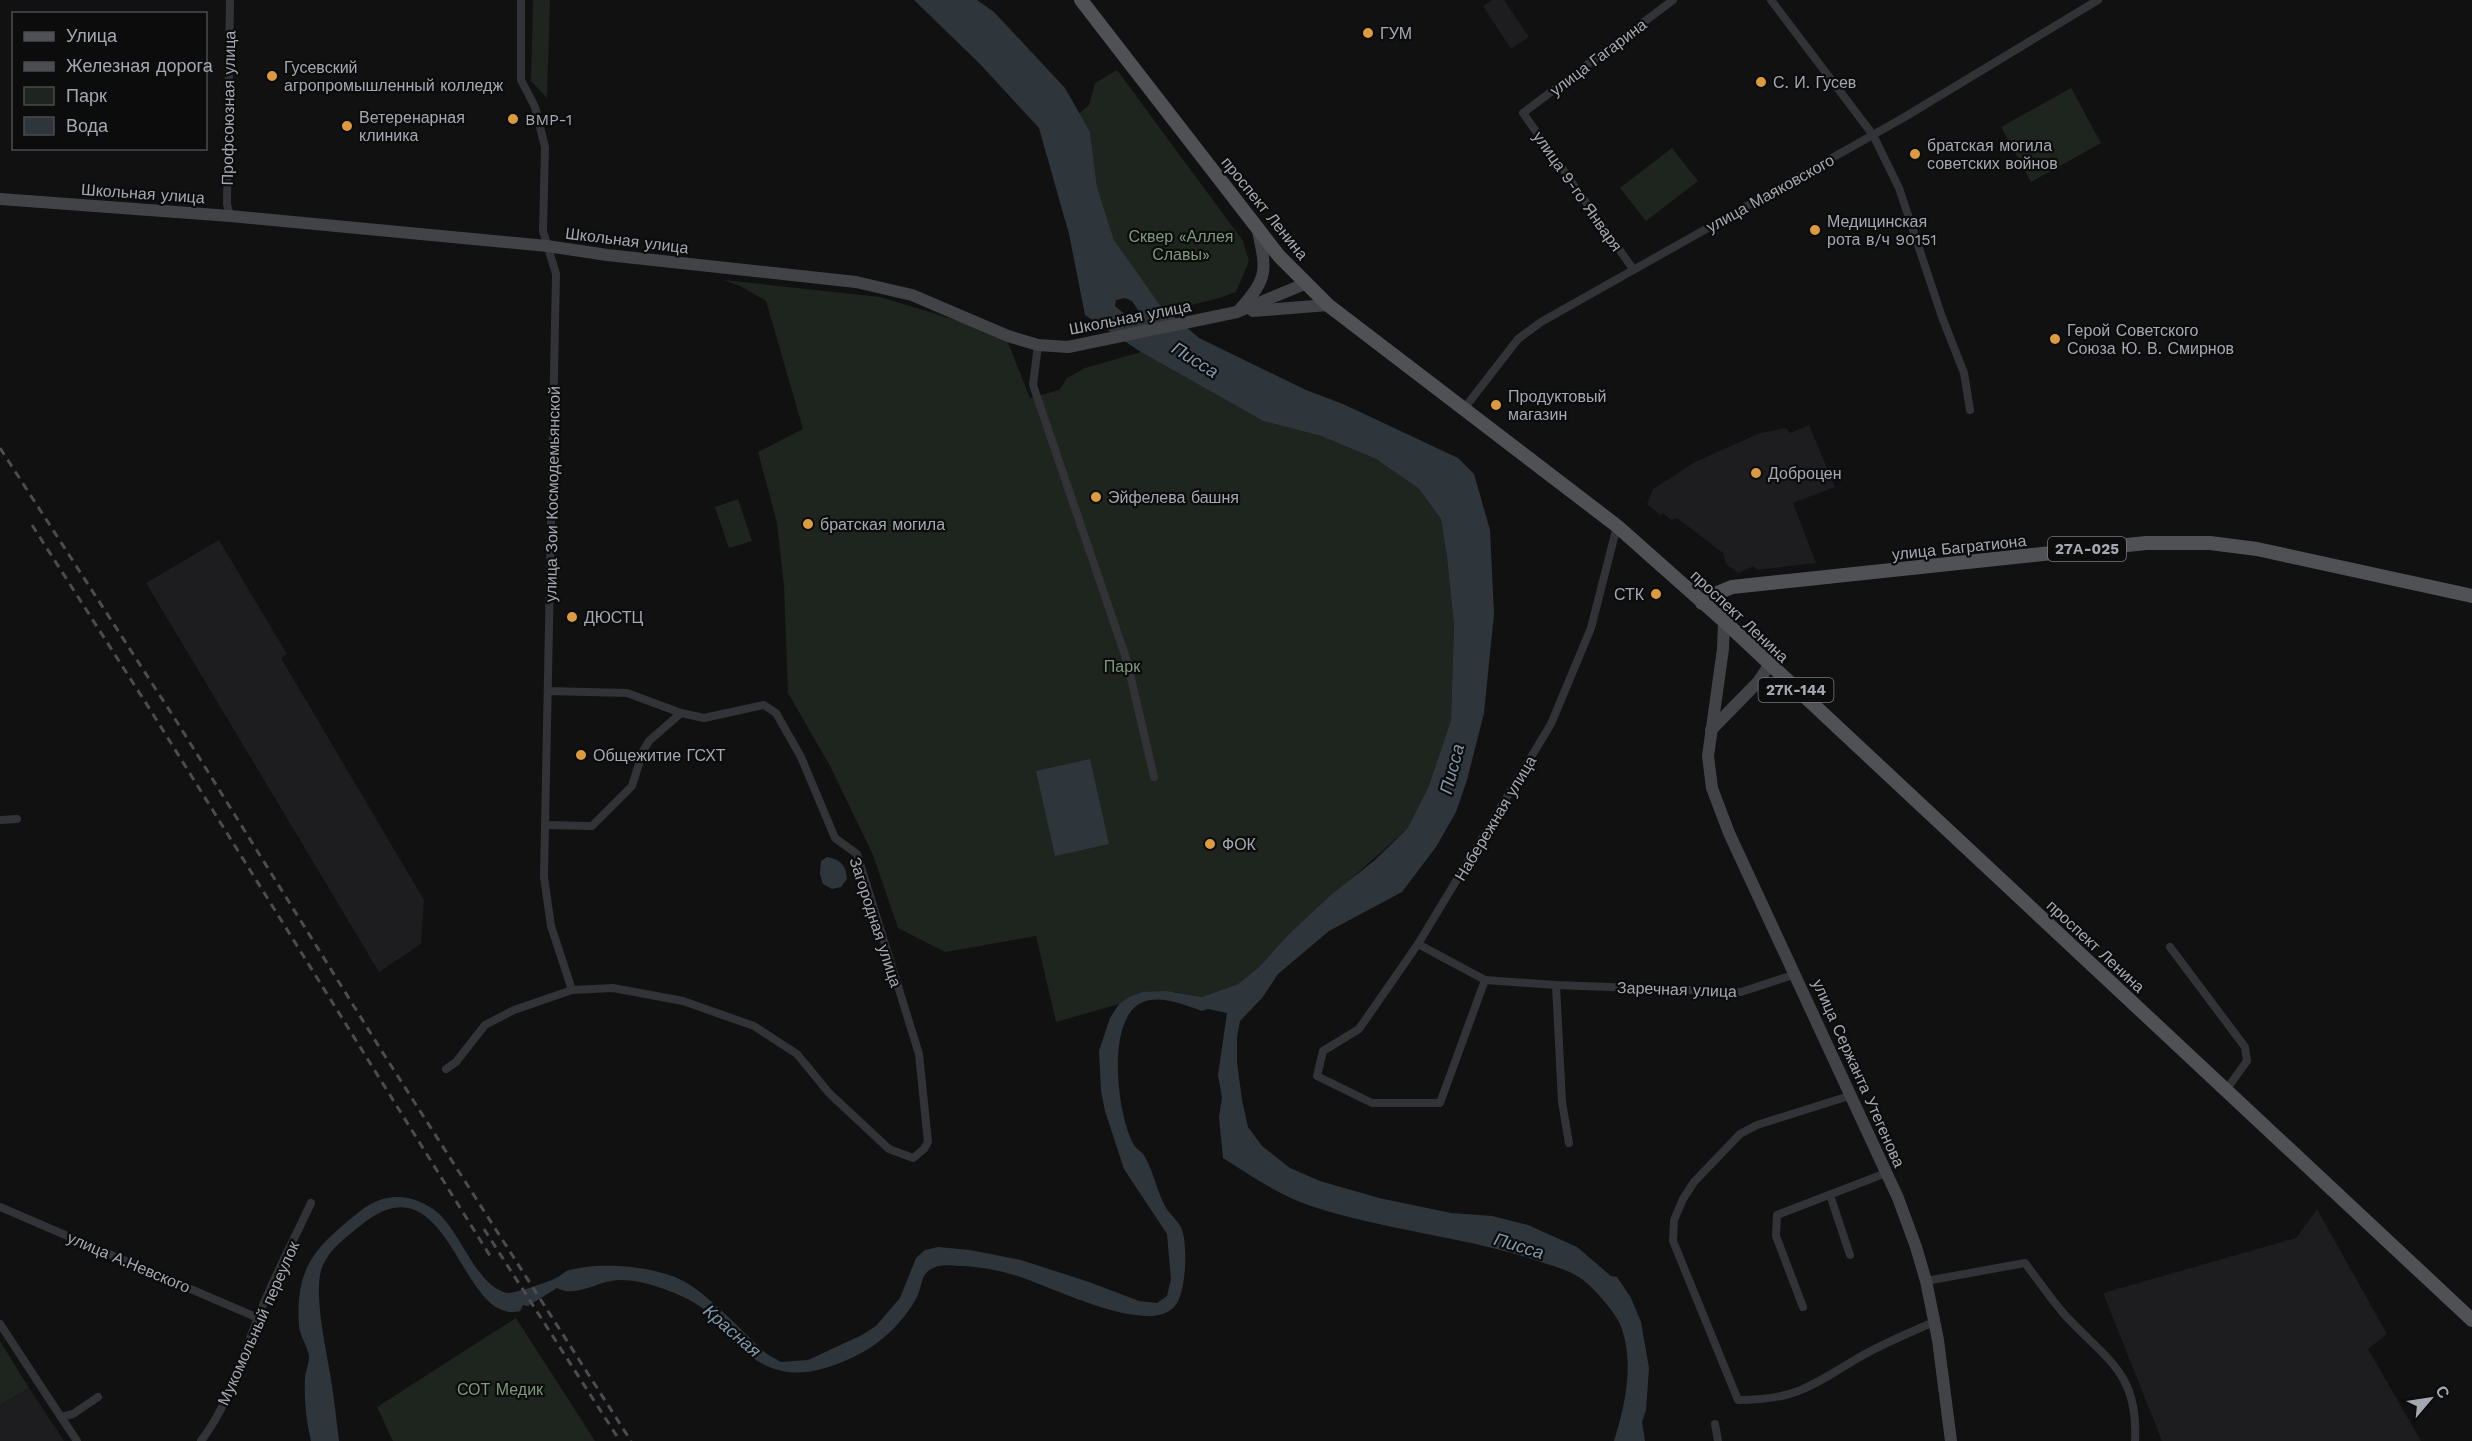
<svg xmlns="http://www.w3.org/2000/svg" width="2472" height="1441" font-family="'Work Sans',sans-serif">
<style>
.built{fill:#1d1d1f}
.green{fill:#1e241e}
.water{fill:#2e363b;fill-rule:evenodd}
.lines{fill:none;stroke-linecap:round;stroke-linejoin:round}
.street{stroke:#323337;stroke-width:8}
.secondary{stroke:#414346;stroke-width:12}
.primary{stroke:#4f5155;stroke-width:14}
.rail{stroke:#4a4c50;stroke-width:3;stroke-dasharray:8 6;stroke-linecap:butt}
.poi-dot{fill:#dc9b3f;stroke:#0c0c0d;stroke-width:2}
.labels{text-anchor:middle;stroke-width:4.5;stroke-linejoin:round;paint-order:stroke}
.shield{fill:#0c0c0d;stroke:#767a80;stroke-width:1.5}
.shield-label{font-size:15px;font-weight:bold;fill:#a4a9b1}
.poi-label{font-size:16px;fill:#a4a9b1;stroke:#0c0c0d;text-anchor:start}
.street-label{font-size:16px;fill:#a4a9b1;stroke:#0c0c0d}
.park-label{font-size:16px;fill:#7d9a7d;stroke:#0c0c0d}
.water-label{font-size:18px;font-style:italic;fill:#7e98a9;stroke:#0c0c0d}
</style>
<rect width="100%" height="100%" fill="#111112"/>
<g class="built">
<polygon points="1492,0 1504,0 1529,37 1511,49 1483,6"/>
<polygon points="1809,425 1835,487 1793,503 1816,563 1756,570 1754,566 1738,573 1726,564 1723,553 1677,518 1671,520 1663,513 1660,515 1647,504 1653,489 1695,462 1760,433 1786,428 1790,433"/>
<polygon points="219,540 287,654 281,658 424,900 421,944 379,972 146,583"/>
<polygon points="2317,1209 2387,1334 2368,1349 2421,1441 2162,1441 2103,1293 2296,1238"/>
<polygon points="29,1388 64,1441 0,1441 0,1405"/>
</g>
<g class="green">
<polygon points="533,0 550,0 547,98 531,81"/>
<polygon points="1117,70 1243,241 1249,261 1236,292 1219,298 1168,311 1159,304 1133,270 1114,240 1097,187 1090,132 1078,114 1089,105 1095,83"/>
<polygon points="2071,88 2101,143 2031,182 2001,127"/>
<polygon points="1672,148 1698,181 1646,221 1620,188"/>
<polygon points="724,280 880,297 1005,335 1030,398 1059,390 1067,378 1085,368 1141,352 1263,421 1321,436 1376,459 1418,488 1441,519 1447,558 1454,625 1451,720 1428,788 1407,829 1288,935 1259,967 1238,984 1202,997 1175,992 1129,997 1119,1004 1056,1022 1036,936 945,952 898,928 873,855 830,766 788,693 784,586 777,523 758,452 803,429 766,301 740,286"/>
<polygon points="738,499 752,541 729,548 715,507"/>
<polygon points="516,1318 595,1441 393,1441 377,1407"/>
<polygon points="0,1341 29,1388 0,1405"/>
</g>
<g class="water">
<path d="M914,0H977L994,12L1065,88L1090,132L1097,187L1114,240L1159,304L1199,338L1306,390L1343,404L1458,458L1474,474L1490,530L1494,614L1484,713L1467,780L1456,812L1436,847L1402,892L1329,931L1278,974L1262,998L1240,1021L1237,1037V1062L1242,1100L1248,1127L1262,1146L1290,1168L1320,1181L1379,1198L1451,1213L1492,1216L1528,1225L1577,1247L1611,1276L1617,1277L1631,1298L1641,1322L1649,1368L1646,1410L1642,1422L1645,1441H1614C1625,1405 1634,1366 1622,1329C1618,1315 1595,1289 1583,1280C1569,1269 1548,1265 1532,1259C1460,1236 1383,1230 1311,1206C1280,1196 1250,1175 1223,1158L1219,1117L1222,1098L1218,1075L1227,1013L1208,1009L1202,1011C1184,1005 1162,995 1143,1002C1105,1017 1117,1116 1134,1145C1137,1150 1143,1152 1145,1157C1154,1173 1157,1192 1166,1208C1171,1216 1179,1221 1182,1230C1188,1247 1186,1293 1175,1306C1149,1338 1046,1284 1014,1275C997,1270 976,1266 959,1266C948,1265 936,1264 927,1272C921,1278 921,1289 917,1297C902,1325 877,1347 849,1359C798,1382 768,1376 729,1338C721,1331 715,1320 708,1313C697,1302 678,1294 664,1289C650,1284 636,1280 621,1280C600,1279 577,1299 557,1288L528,1306L523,1305L520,1311C459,1327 450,1151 360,1226C346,1237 330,1249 323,1265C312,1288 326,1348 330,1373C334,1396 336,1418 339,1441H311C306,1420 304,1400 305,1378C306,1371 309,1363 309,1356C307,1345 300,1336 299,1326C295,1266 316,1247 359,1212C382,1193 408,1192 433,1209C460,1227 474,1285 507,1293C513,1294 552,1281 558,1277C563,1274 565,1271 570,1270C603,1261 665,1266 693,1287C720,1306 742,1332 767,1354L781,1362L808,1360L862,1335L876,1326L900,1298L916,1258L925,1250L938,1247L970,1250L1021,1260L1089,1282L1139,1301L1157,1303L1167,1296L1171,1279L1167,1234L1124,1169L1105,1111L1101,1091L1099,1051L1110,1018L1119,1004L1129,997L1143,992L1166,991L1202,997L1238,984L1259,967L1288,935L1332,894L1374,861L1407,829L1428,788L1451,720L1454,625L1447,558L1441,519L1418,488L1376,459L1321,436L1263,421L1141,352L1085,315L1069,234L1039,128L980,64ZM1125,298L1132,301L1145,320L1133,321L1115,306L1116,300Z"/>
<polygon points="1090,759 1109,844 1055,856 1036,771"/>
<path d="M827,857C841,859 846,866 847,879L841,887L832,889L823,884L820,874L821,861Z"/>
</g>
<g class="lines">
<g class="street">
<polyline points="230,0 227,204 230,216"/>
<polyline points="521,0 521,80 535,107 545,147 543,231 556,274 544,877 551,926 572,990"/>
<polyline points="1771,0 1873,135 1899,188 1942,317 1964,373 1970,410"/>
<polyline points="1633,269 1523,113 1673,0"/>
<polyline points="1038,345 1033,385 1127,661 1154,777"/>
<polyline points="1463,410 1518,339 1541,322 1903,118 2098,0"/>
<polyline points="0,820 17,819"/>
<polyline points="545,825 592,826 632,786 643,751 649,741 681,713"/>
<polyline points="1418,944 1485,980 1556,985 1741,992 1796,974"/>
<polyline points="2170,947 2245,1047 2247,1061 2226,1090"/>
<polyline points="1485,980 1440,1103 1372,1103 1317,1076 1323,1051 1359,1029 1418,944 1551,724 1591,628 1617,526"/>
<polyline points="1556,985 1562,1102 1569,1143"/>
<polyline points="446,1069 456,1062 485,1025 514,1010 572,990 613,988 683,1001 754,1026 797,1054 829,1093 889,1149 913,1158 924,1149 928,1142 919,1054 857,854 835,838 801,757 776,713 764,705 704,718 681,713 627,693 548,691"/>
<path d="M1849,1096L1757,1125L1740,1134L1694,1182L1683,1199L1674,1220L1673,1241L1738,1400C1796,1400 1811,1386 1858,1358C1882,1344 1908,1333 1934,1322"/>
<polyline points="1830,1195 1850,1255"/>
<polyline points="0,1207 258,1318"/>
<path d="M1926,1281L2025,1263C2038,1280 2050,1298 2064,1314C2105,1359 2139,1372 2135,1441"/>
<polyline points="1803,1307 1776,1236 1777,1215 1886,1173"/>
<polyline points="0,1324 61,1417 73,1414 98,1397"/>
<polyline points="61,1417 77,1441"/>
<polyline points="1715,1424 1718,1441"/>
<path d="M201,1441C228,1406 241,1361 257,1320C272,1280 293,1242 311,1203"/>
</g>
<g class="secondary">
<polyline points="0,199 230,216 547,246 607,255 856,282 912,295 1008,336 1038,345 1068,347 1237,312 1307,283"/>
<path d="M1240,309C1270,277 1266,268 1257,227"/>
<polyline points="1253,311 1328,305"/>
<polyline points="1724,621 1723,649 1708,756 1712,788 1729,833 1898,1198 1916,1247 1926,1281 1938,1340 1951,1441"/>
<polyline points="1711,730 1758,682 1770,664"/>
</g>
<g class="primary">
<polyline points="1081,0 1279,256 1328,305 1617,526 1724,621 2472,1320"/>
<polyline points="1702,603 1710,596 1732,587 2146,543 2210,543 2257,549 2472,596"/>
</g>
<g class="rail">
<polyline points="0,448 177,722 383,1053 631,1441"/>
<polyline points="32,525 151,711 492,1259"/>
<polyline points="484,1229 620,1441"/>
</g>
</g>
<g class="poi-dot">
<circle cx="1368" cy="33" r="6"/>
<circle cx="272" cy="76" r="6"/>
<circle cx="1761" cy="82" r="6"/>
<circle cx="513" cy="119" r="6"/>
<circle cx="347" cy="126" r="6"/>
<circle cx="1915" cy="154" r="6"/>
<circle cx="1815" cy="230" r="6"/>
<circle cx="2055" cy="339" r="6"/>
<circle cx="1496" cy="405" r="6"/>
<circle cx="1756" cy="473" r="6"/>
<circle cx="1096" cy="497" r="6"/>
<circle cx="808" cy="524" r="6"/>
<circle cx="1656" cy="594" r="6"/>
<circle cx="572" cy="617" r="6"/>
<circle cx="581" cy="755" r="6"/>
<circle cx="1210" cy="844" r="6"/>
</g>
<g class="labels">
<g class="shield">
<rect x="2048" y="537" width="78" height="24" rx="4.5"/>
<rect x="1758.5" y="678" width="75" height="24" rx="4.5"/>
</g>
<g class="shield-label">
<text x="2087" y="554">27А-025</text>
<text x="1796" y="695">27К-144</text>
</g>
<g class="poi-label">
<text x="1380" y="39">ГУМ</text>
<text x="284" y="73">Гусевский<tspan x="284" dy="18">агропромышленный колледж</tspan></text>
<text x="1773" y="88">С. И. Гусев</text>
<text x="359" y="123">Ветеренарная<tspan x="359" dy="18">клиника</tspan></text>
<text x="525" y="125">BMP-1</text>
<text x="1927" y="151">братская могила<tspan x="1927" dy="18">советских войнов</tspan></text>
<text x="1827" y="227">Медицинская<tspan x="1827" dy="18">рота в/ч 90151</tspan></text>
<text x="2067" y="336">Герой Советского<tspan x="2067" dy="18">Союза Ю. В. Смирнов</tspan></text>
<text x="1508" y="402">Продуктовый<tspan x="1508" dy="18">магазин</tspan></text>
<text x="1768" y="479">Доброцен</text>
<text x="1108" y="503">Эйфелева башня</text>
<text x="820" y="530">братская могила</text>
<text x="1644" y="600" text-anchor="end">СТК</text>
<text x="584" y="623">ДЮСТЦ</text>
<text x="593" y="761">Общежитие ГСХТ</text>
<text x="1222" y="850">ФОК</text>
</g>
<g class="street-label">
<text transform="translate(1598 57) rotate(-37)" y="6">улица Гагарина</text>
<text transform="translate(228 108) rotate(-89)" y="6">Профсоюзная улица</text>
<text transform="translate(1578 191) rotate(55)" y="6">улица 9-го Января</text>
<text transform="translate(143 193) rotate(4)" y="6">Школьная улица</text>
<text transform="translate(1770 193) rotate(-29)" y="6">улица Маяковского</text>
<text transform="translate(1265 208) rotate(51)" y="6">проспект Ленина</text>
<text transform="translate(627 240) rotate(7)" y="6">Школьная улица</text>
<text transform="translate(1130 317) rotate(-11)" y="6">Школьная улица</text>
<text transform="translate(552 494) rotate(-89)" y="6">улица Зои Космодемьянской</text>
<text transform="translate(1959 547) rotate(-6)" y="6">улица Багратиона</text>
<text transform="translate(1740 616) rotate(43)" y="6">проспект Ленина</text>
<text transform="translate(1495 818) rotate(-59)" y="6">Набережная улица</text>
<text transform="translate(876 922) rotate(72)" y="6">Загородная улица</text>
<text transform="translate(2096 946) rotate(43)" y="6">проспект Ленина</text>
<text transform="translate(1677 989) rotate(2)" y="6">Заречная улица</text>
<text transform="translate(1859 1073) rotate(66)" y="6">улица Сержанта Утегенова</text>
<text transform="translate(129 1262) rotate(23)" y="6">улица А.Невского</text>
<text transform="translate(258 1323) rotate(-66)" y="6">Мукомольный переулок</text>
</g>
<g class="park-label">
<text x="1181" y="242">Сквер «Аллея<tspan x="1181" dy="18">Славы»</tspan></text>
<text x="1122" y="672">Парк</text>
<text x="500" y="1395">СОТ Медик</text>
</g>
<g class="water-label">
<text transform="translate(1195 360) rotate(32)" y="6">Писса</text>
<text transform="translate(1452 769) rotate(-75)" y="6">Писса</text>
<text transform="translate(1519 1246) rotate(17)" y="6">Писса</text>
<text transform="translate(732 1331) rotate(41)" y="6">Красная</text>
</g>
</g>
<rect x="12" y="12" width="195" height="138" fill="#0c0c0d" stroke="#494b4f" stroke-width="1.5"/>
<rect x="24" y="32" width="30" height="9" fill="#4f5155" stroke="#494b4f" stroke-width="1.5"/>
<text x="66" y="42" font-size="18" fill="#a4a9b1">Улица</text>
<rect x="24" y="62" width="30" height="9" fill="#4a4c50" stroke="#494b4f" stroke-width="1.5"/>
<text x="66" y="72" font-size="18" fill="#a4a9b1">Железная дорога</text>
<rect x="24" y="87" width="30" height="18" fill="#1e241e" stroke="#494b4f" stroke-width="1.5"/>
<text x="66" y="102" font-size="18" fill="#a4a9b1">Парк</text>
<rect x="24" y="117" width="30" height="18" fill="#2e363b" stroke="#494b4f" stroke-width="1.5"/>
<text x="66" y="132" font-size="18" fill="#a4a9b1">Вода</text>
<g transform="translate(2430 1399) rotate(61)" stroke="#0c0c0d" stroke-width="4.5" paint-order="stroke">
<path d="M0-4.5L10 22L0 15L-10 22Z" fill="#a4a9b1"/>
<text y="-9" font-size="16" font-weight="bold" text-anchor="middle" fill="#a4a9b1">С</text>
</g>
</svg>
